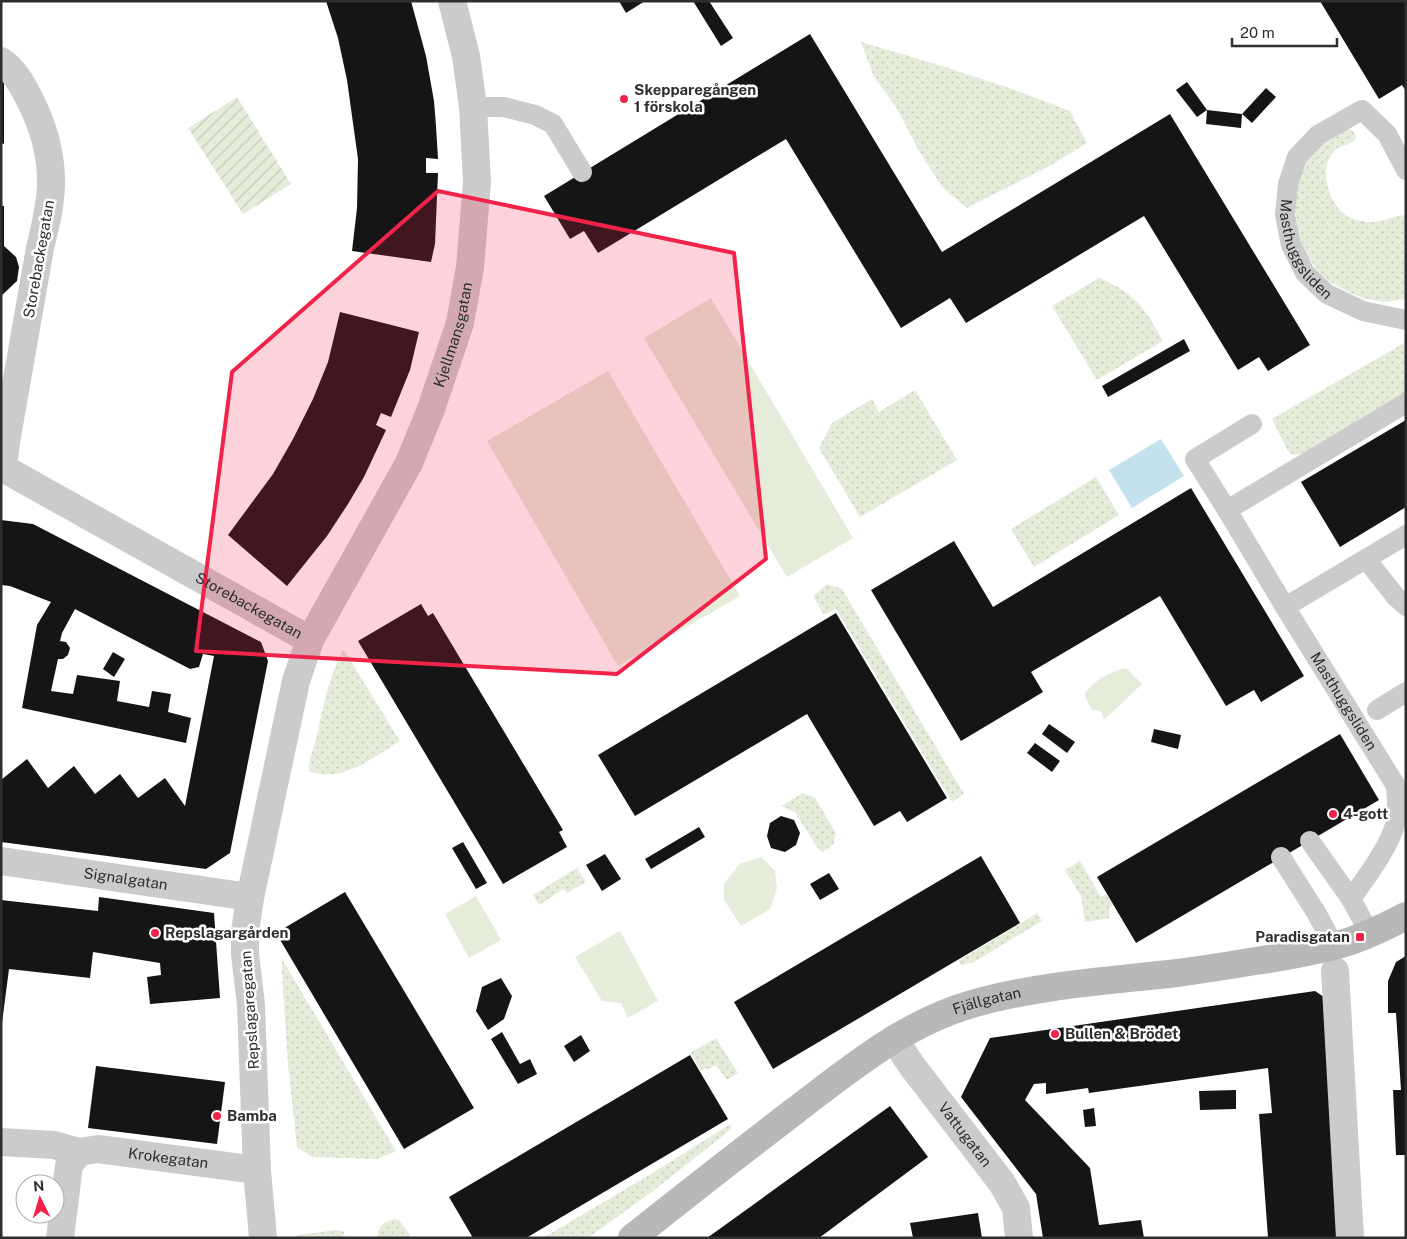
<svg xmlns="http://www.w3.org/2000/svg" width="1407" height="1239" font-family="'Public Sans',sans-serif">
<style>
.grass{fill:url(#grass-dots)}
.park{fill:#e6ecda}
.garden{fill:url(#garden-furrows)}
.water{fill:#c4e2ee}
.building{fill:#151515}
.lines{fill:none;stroke-linecap:round;stroke-linejoin:round}
.lane{stroke:#cbcbcb;stroke-width:20}
.street{stroke:#cbcbcb;stroke-width:28}
.secondary{stroke:#b8b8b8;stroke-width:28}
.marked{fill:#f1234a;fill-opacity:0.2;stroke:#f1234a;stroke-width:4;stroke-linejoin:round}
.poi-dot{fill:#f1234a;stroke:#fff;stroke-width:2}
.labels{text-anchor:middle;stroke-width:5;stroke-linejoin:round;paint-order:stroke}
.poi-label{font-size:15px;font-weight:bold;fill:#2e2e2e;stroke:#fff;text-anchor:start}
.street-label{font-size:15px;fill:#2e2e2e;stroke:#fff}
</style>
<defs>
<pattern id="grass-dots" width="8" height="8" patternUnits="userSpaceOnUse" patternTransform="scale(1.25)"><rect width="8" height="8" fill="#e6ecda"/><path d="M2 2h.1M6 6h.1" fill="none" stroke="#c6cbbb" stroke-width="1.8" stroke-linecap="round"/></pattern>
<pattern id="garden-furrows" width="10" height="10" patternUnits="userSpaceOnUse" patternTransform="scale(1.25)"><rect width="10" height="10" fill="#e6ecda"/><path d="M-1 1l2-2M0 10L10 0M9 11l2-2" fill="none" stroke="#c6cbbb"/></pattern>
</defs>
<rect width="100%" height="100%" fill="#fff"/>
<g class="grass">
<polygon points="861,42 942,66 1012,89 1070,111 1087,143 1053,164 967,208 942,187 918,149 896,107 874,77"/>
<path d="M1348,128L1355,133L1356,139C1350,145 1339,145 1333,152C1319,170 1328,202 1345,215C1351,219 1360,221 1367,222C1380,223 1392,217 1404,215L1406,216V299L1385,302L1365,299L1348,292L1330,282L1318,271L1305,253L1300,241L1293,195L1305,157L1320,139Z"/>
<path d="M1099,278C1115,284 1134,296 1144,310C1151,319 1157,331 1163,341L1097,380L1052,306Z"/>
<path d="M1406,342V392L1309,450C1302,453 1297,457 1289,453L1272,419Z"/>
<polygon points="915,390 957,460 860,517 819,448 832,423 872,399 879,412"/>
<polygon points="1096,477 1119,515 1034,567 1011,529"/>
<polygon points="827,584 842,589 964,794 952,802 836,609 824,615 813,596"/>
<path d="M343,650H344L400,741C373,757 343,784 309,771C308,761 313,751 316,740C323,708 328,679 343,650Z"/>
<polygon points="803,793 815,798 836,833 833,845 822,852 817,847 795,812 781,806"/>
<polygon points="1080,861 1101,897 1106,894 1113,905 1109,908 1110,918 1085,922 1081,896 1065,870"/>
<polygon points="577,868 586,882 567,893 564,889 539,905 533,895"/>
<polygon points="1037,913 1042,921 974,962 961,965 958,961 1023,922"/>
<polygon points="282,959 396,1151 377,1159 312,1157 297,1147 288,1064 282,974"/>
<polygon points="716,1038 738,1073 727,1080 716,1065 708,1069 706,1068 701,1071 690,1053"/>
<polygon points="729,1125 731,1126 730,1130 653,1191 588,1238 543,1238 651,1174"/>
<path d="M395,1219L400,1221L412,1238H378C377,1226 384,1221 395,1219Z"/>
<polygon points="336,1230 345,1232 342,1238 296,1238 298,1235"/>
</g>
<g class="park">
<polygon points="711,298 853,538 787,577 644,338"/>
<polygon points="608,371 740,596 618,666 487,441"/>
<path d="M1126,668L1142,684L1104,720C1102,711 1102,710 1092,710L1085,696V693C1099,678 1105,674 1126,668Z"/>
<polygon points="761,857 775,871 777,888 770,909 741,926 724,900 724,883 740,864"/>
<polygon points="476,896 501,940 469,958 445,914"/>
<polygon points="620,931 658,1001 628,1018 621,1003 602,1001 575,957"/>
</g>
<polygon class="garden" points="237,97 291,184 243,214 188,128"/>
<polygon class="water" points="1161,439 1184,476 1132,508 1109,470"/>
<g class="building">
<polygon points="326,1 411,1 426,56 434,101 436,126 438,159 426,158 426,173 438,173 435,244 431,262 352,251 357,208 358,159 347,80 338,38"/>
<polygon points="619,1 645,1 626,13"/>
<polygon points="693,1 709,1 733,38 721,46"/>
<polygon points="1320,1 1406,1 1406,91 1402,85 1379,99"/>
<polygon points="810,34 942,252 1170,114 1310,345 1268,371 1259,357 1238,370 1144,216 966,323 950,298 901,328 786,139 598,253 584,231 570,239 544,196"/>
<polygon points="1,78 4,78 4,144 1,143"/>
<polygon points="1187,82 1207,110 1197,117 1176,90"/>
<polygon points="1266,88 1276,97 1252,123 1242,114"/>
<polygon points="1207,110 1242,114 1241,128 1206,124"/>
<polygon points="1,206 4,206 4,246 16,257 19,267 17,281 1,296"/>
<polygon points="340,312 419,332 410,370 391,417 381,413 376,425 386,430 364,477 348,504 327,536 287,586 228,535 273,474 293,439 313,399 328,362"/>
<polygon points="1184,339 1190,351 1108,397 1102,386"/>
<polygon points="1406,420 1406,507 1340,547 1301,482"/>
<polygon points="1191,488 1304,676 1261,702 1254,690 1226,706 1160,596 1031,672 1043,692 961,741 871,590 954,541 993,607"/>
<polygon points="1,520 33,524 261,642 268,661 230,853 206,869 1,842 1,780 27,759 48,788 74,766 95,794 120,774 138,798 165,778 185,806 214,656 203,654 199,667 190,669 75,609 62,633 60,641 66,642 70,648 68,655 63,659 58,659 51,691 73,694 77,675 120,681 117,701 149,707 152,691 171,694 168,712 191,718 186,743 22,708 37,625 51,602 10,586 1,585"/>
<polygon points="421,604 428,616 433,613 563,830 559,832 567,847 503,884 358,641"/>
<polygon points="836,613 947,798 907,822 900,811 874,826 807,714 635,816 598,755"/>
<polygon points="113,652 125,659 114,677 103,669"/>
<polygon points="1049,724 1075,742 1067,753 1042,734"/>
<polygon points="1154,729 1181,735 1178,749 1151,742"/>
<polygon points="1340,734 1379,800 1136,943 1097,877"/>
<polygon points="1035,743 1060,761 1052,772 1027,753"/>
<polygon points="781,816 794,820 800,833 796,845 785,852 771,848 767,836 770,823"/>
<polygon points="699,827 705,837 651,869 645,859"/>
<polygon points="463,842 487,883 476,889 452,848"/>
<polygon points="605,854 621,879 602,891 586,865"/>
<polygon points="981,856 1020,923 773,1069 734,1002"/>
<polygon points="829,873 839,889 820,900 810,884"/>
<polygon points="345,892 474,1108 404,1149 276,933"/>
<polygon points="99,897 214,913 220,998 150,1004 147,977 161,975 160,963 93,952 90,978 9,969 2,1023 1,1022 1,900 98,911"/>
<polygon points="1406,956 1406,1155 1396,1155 1393,1090 1401,1090 1396,1013 1388,1013 1388,981 1396,962"/>
<polygon points="501,978 512,996 504,1019 488,1030 476,1011 482,987"/>
<polygon points="1315,991 1324,997 1337,1238 1268,1238 1259,1114 1272,1113 1268,1068 1089,1093 1088,1088 1046,1094 1046,1083 1034,1084 1025,1100 1090,1168 1099,1225 1141,1220 1144,1238 1043,1238 1036,1194 961,1097 990,1038"/>
<polygon points="502,1032 520,1064 530,1059 537,1074 518,1084 491,1039"/>
<polygon points="581,1035 590,1051 574,1062 564,1046"/>
<polygon points="690,1055 728,1119 526,1238 473,1238 449,1197"/>
<polygon points="96,1066 225,1082 217,1144 88,1128"/>
<polygon points="1236,1090 1236,1109 1200,1110 1199,1091"/>
<polygon points="890,1106 928,1157 819,1238 707,1238"/>
<polygon points="1094,1108 1096,1126 1085,1127 1083,1110"/>
<polygon points="978,1213 982,1238 913,1238 910,1223"/>
</g>
<g class="lines">
<g class="lane">
<polyline points="473,107 504,107 535,115 553,124 582,172"/>
<path id="s1" d="M1406,170L1387,134L1362,110L1318,135L1297,157L1288,184L1285,215L1291,245L1305,273L1327,294L1363,311L1406,320"/>
<path id="s2" d="M1252,424L1195,459L1227,510L1285,607L1396,786C1397,797 1398,810 1396,821C1391,845 1365,879 1351,899"/>
<polyline points="1227,510 1406,403"/>
<polyline points="1366,559 1396,597 1406,606"/>
<polyline points="1285,607 1406,535"/>
<polyline points="1377,710 1406,692"/>
<polyline points="1310,841 1351,899 1370,934"/>
<polyline points="1281,857 1317,914 1334,946"/>
</g>
<g class="street">
<path d="M1,61C14,70 22,84 29,98C43,125 52,156 51,187C50,208 45,228 40,248L6,442L3,468"/>
<path id="s3" d="M1,467L310,640"/>
<path id="s4" d="M1,861L236,895L250,898"/>
<polyline points="1335,971 1350,1238"/>
<path id="s5" d="M894,1039L912,1066L1002,1183L1016,1208L1019,1238"/>
<polyline points="1,1142 54,1145 79,1152"/>
<path id="s6" d="M60,1238L69,1165L79,1152L98,1149L257,1170"/>
<path id="s7" d="M263,1238L257,1170L251,1005L245,954V932L250,898L296,681L310,640L409,463L431,409L460,323L470,267L477,182L473,107L466,56L452,1"/>
</g>
<path class="secondary" id="s8" d="M632,1238C686,1195 741,1152 796,1110C850,1069 905,1023 972,1004C1038,985 1108,981 1177,973C1201,970 1225,966 1249,962C1278,958 1306,953 1334,946C1359,940 1383,928 1406,916"/>
</g>
<path class="marked" d="M438,191L734,253L766,559L617,674L196,651L232,372Z"/>
<g class="poi-dot">
<circle cx="624" cy="99" r="5"/>
<circle cx="1333" cy="814" r="5"/>
<circle cx="155" cy="933" r="5"/>
<rect x="1355" y="932" width="10" height="10" rx="2.5"/>
<circle cx="1055" cy="1034" r="5"/>
<circle cx="217" cy="1116" r="5"/>
</g>
<g class="labels">
<g class="poi-label">
<text x="634" y="95">Skepparegången<tspan x="634" dy="17">1 förskola</tspan></text>
<text x="1343" y="819">4-gott</text>
<text x="165" y="938">Repslagargården</text>
<text x="1350" y="942" text-anchor="end">Paradisgatan</text>
<text x="1065" y="1039">Bullen &amp; Brödet</text>
<text x="227" y="1121">Bamba</text>
</g>
<g class="street-label">
<text dy="5" stroke="none"><textPath href="#s1" startOffset="256">Masthuggsliden</textPath></text>
<text transform="translate(39 259) rotate(-80)" y="5">Storebackegatan</text>
<text dy="5" stroke="none"><textPath href="#s7" startOffset="945">Kjellmansgatan</textPath></text>
<text dy="5" stroke="none"><textPath href="#s3" startOffset="284">Storebackegatan</textPath></text>
<text dy="5" stroke="none"><textPath href="#s2" startOffset="351">Masthuggsliden</textPath></text>
<text dy="5" stroke="none"><textPath href="#s4" startOffset="126">Signalgatan</textPath></text>
<text dy="5" stroke="none"><textPath href="#s8" startOffset="430">Fjällgatan</textPath></text>
<text transform="translate(250 1010) rotate(-94)" y="5">Repslagaregatan</text>
<text dy="5" stroke="none"><textPath href="#s5" startOffset="119">Vattugatan</textPath></text>
<text dy="5" stroke="none"><textPath href="#s6" startOffset="180">Krokegatan</textPath></text>
</g>
</g>
<rect width="1407" height="1239" fill="none" stroke="#2e2e2e" stroke-width="5"/>
<g transform="translate(40 1199) rotate(355)"><circle r="24" fill="#ffffff" stroke="#ababab"/>
<path d="M0-4L9 19L0 12L-9 19Z" fill="#f1234a"/>
<text y="-8" font-size="14" font-weight="bold" text-anchor="middle" fill="#2e2e2e">N</text>
</g>
<path d="M1232 38v8h105v-8" fill="none" stroke="#2e2e2e" stroke-width="2.5"/>
<text x="1240" y="38" font-size="15" fill="#2e2e2e" stroke="#ffffff" stroke-width="4" paint-order="stroke">20 m</text>
</svg>
